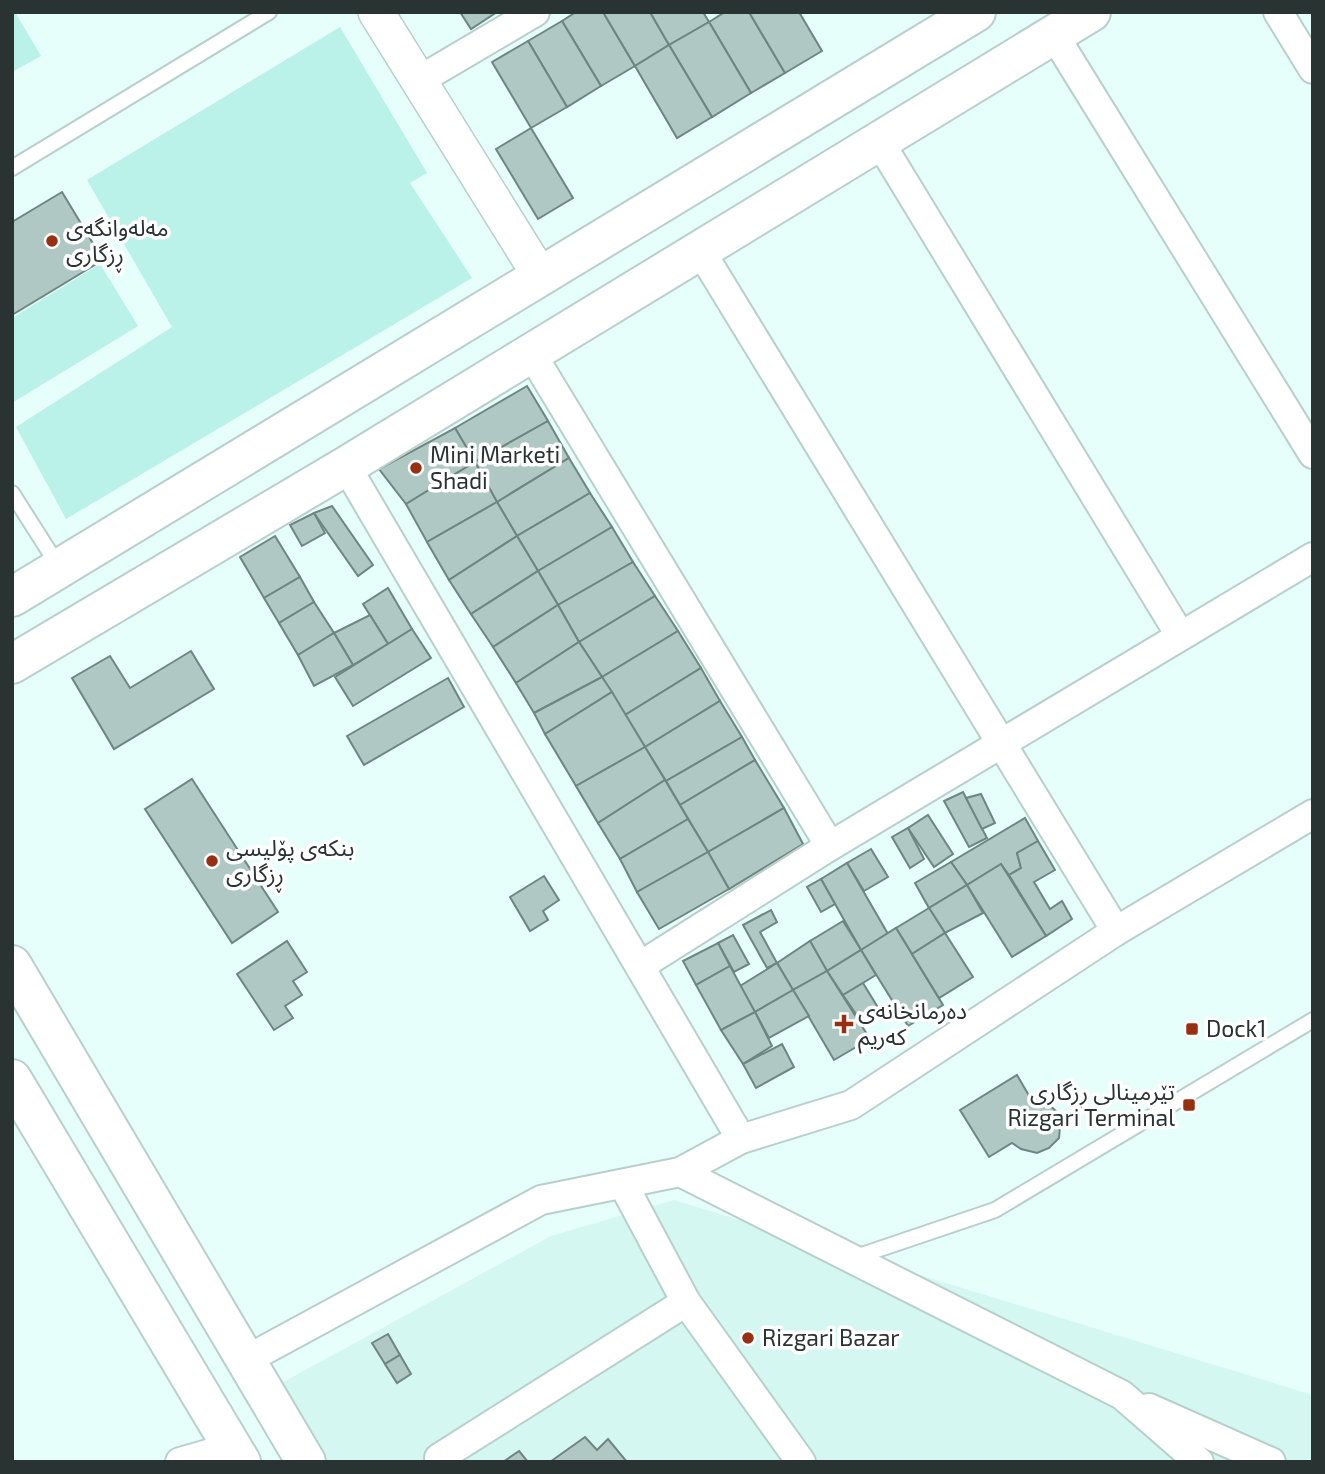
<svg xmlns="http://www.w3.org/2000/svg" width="1325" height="1474" font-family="'Exo 2','Noto Sans Arabic',sans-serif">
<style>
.built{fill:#d4f7f1}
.green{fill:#baf1e9}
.building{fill:#b0c8c4;stroke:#6e8581;stroke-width:2}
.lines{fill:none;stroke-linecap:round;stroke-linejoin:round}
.service-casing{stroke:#b8d0cc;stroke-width:18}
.minor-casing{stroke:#b8d0cc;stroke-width:32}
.tertiary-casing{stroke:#b8d0cc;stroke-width:38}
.secondary-casing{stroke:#b8d0cc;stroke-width:42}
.service{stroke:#fff;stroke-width:14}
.minor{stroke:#fff;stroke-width:28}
.tertiary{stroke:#fff;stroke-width:35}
.secondary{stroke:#fff;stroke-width:38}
.poi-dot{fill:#972f13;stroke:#fff;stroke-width:2.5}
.labels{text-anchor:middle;stroke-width:7;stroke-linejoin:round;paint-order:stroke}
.poi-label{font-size:23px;fill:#293331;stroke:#fff;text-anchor:start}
</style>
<rect width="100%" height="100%" fill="#e6fffb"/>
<polygon class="built" points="674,1200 1313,1395 1313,1462 322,1462 265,1392 551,1236"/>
<g class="green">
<polygon points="12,12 15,12 41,56 12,72"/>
<polygon points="340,27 427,173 410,183 472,278 66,519 16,427 172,327 87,180"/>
<polygon points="100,264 138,326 12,403 12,318"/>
</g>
<g class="building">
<polygon points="460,12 497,12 471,29"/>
<polygon points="576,12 603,12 635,66 601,86 562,21"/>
<polygon points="603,12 650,12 669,45 635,66"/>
<polygon points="650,12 703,12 709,22 669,45"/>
<polygon points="725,12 749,12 785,73 751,93 709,22"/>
<polygon points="749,12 799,12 822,51 785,73"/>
<polygon points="562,21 601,86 567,107 528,41"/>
<polygon points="709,22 751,93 712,117 669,45"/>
<polygon points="528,41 567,107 531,128 492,62"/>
<polygon points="669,45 712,117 677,138 635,66"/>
<polygon points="531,128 573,198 538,219 496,149"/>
<polygon points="62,192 103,260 12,315 12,222"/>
<polygon points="527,386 548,421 475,462 455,428"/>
<polygon points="548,421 569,458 497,502 475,462"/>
<polygon points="455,428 475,462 406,504 379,469"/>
<polygon points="569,458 590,493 517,536 497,502"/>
<polygon points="475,462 497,502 427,542 406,504"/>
<polygon points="590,493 612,527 538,571 517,536"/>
<polygon points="497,502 517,536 449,580 427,542"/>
<polygon points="332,506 373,565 358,576 314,513"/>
<polygon points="314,513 325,533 302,546 290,525"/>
<polygon points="612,527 633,562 558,605 538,571"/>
<polygon points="275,536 300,577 264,598 240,557"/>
<polygon points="517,536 538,571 471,614 449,580"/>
<polygon points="633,562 655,596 579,642 558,605"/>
<polygon points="538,571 558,605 493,647 471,614"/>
<polygon points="300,577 314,602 279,623 264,598"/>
<polygon points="388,588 412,629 388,644 363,604"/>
<polygon points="655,596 678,631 602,677 579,642"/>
<polygon points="314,602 334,633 298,655 279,623"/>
<polygon points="558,605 579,642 516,683 493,647"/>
<polygon points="370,615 388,644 353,665 334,633"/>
<polygon points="412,629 431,658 353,706 335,677"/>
<polygon points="678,631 701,668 625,715 602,677"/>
<polygon points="334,633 353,665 314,686 298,655"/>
<polygon points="579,642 602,677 534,713 516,683"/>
<polygon points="191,651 214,689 114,749 72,678 110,656 130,688"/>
<polygon points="701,668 720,701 645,747 625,715"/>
<polygon points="602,677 612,692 545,734 534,713"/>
<polygon points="448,678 464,707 364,765 347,736"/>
<polygon points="612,692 645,747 576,786 545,734"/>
<polygon points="720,701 742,737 666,781 645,747"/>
<polygon points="742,737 755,760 680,805 666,781"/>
<polygon points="645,747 665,780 598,823 576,786"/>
<polygon points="755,760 784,808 708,852 680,805"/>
<polygon points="192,779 278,912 232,943 145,809"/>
<polygon points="665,780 688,819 620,859 598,823"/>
<polygon points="963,792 987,838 969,847 944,801"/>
<polygon points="981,794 995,823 982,829 966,798"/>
<polygon points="784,808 803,844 729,889 708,852"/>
<polygon points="928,815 953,854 934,867 908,828"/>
<polygon points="1025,818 1038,841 1017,853 1021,868 1009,875 1001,864 967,885 951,862"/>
<polygon points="688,819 708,852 637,892 620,859"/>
<polygon points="908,828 924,859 910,868 892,837"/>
<polygon points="1038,841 1055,870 1034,882 1050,909 1062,901 1072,919 1046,936 1009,875 1021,868 1017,853"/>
<polygon points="871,849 888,877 864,891 847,863"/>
<polygon points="708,852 729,889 659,929 637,892"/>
<polygon points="951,862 967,885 929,908 915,883"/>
<polygon points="847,863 888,934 861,950 821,879"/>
<polygon points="1001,864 1046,936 1012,957 967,885"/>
<polygon points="544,876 559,900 543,911 548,920 530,931 510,897"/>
<polygon points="821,879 835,904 821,912 807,887"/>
<polygon points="967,885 983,913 945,933 929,908"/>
<polygon points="929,908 945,933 912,954 896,928"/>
<polygon points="771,910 777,922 760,932 777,963 767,968 743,925"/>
<polygon points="843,921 861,950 827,971 810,941"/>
<polygon points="896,928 943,1005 908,1026 861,950"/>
<polygon points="945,933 973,977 939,998 912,954"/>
<polygon points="733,935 749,964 734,972 718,943"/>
<polygon points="287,941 307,972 293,981 302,995 285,1006 293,1018 274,1030 237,974"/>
<polygon points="810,941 827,971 793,990 777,963"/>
<polygon points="718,943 730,966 696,985 683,961"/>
<polygon points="861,950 876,975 843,995 827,971"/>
<polygon points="777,963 793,990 755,1012 740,986"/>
<polygon points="730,966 755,1012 721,1030 696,985"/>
<polygon points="827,971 870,1039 834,1060 793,990"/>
<polygon points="863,983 877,1006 858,1017 843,995"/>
<polygon points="793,990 809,1016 769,1038 755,1012"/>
<polygon points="755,1012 772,1046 743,1064 721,1030"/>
<polygon points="782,1044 794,1067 756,1088 743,1064"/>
<polygon points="1017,1075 1031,1099 1043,1099 1061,1116 1059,1138 1049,1148 1037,1153 1021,1149 1012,1143 989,1157 960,1110"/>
<polygon points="388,1334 400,1355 385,1364 372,1343"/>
<polygon points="400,1355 411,1374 397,1383 385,1364"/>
<polygon points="585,1437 597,1450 608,1439 627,1462 550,1462"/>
<polygon points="519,1451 528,1462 503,1462"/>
</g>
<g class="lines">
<g class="service-casing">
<g id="service">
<polyline points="12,168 269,12"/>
<polyline points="12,493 59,567"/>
<polyline points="853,1258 995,1210 1313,1020"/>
</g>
</g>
<g class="minor-casing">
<g id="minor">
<polyline points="1278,12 1313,69"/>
<polyline points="1054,35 1313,454"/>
<polyline points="418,81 535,12"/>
<polyline points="879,141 1180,635"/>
<polyline points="700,250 1116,931"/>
<polyline points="531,353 830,846"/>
<polyline points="346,466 741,1139"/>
<polyline points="640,966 830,846 1313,557"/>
<polyline points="680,1172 1122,1395 1199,1462"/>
<polyline points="623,1184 686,1302 801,1462"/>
<polyline points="246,1360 541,1200 680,1172 741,1139 851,1105 1116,931 1313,814"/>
<polyline points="1149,1408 1271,1462"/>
<polyline points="180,1462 232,1447"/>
<polyline points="440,1462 439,1458 686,1302"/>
</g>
</g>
<g class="tertiary-casing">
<polyline id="tertiary" points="376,12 541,277"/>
</g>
<g class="secondary-casing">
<g id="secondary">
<polyline points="12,597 976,12"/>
<polyline points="12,664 346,466 1091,12"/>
<polyline points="12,965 306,1462"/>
<polyline points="12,1079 241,1462"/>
</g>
</g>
<use href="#service" class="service"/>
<use href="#minor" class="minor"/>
<use href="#tertiary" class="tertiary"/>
<use href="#secondary" class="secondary"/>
</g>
<g class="poi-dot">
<circle cx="52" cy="241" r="7"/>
<circle cx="416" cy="468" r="7"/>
<circle cx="212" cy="861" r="7"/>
<path d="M840.5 1013.5h7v7h7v7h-7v7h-7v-7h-7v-7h7z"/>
<rect x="1185" y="1022" width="14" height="14" rx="3.5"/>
<rect x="1182" y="1098" width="14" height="14" rx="3.5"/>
<circle cx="748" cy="1338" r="7"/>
</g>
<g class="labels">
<g class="poi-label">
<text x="66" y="236">مەلەوانگەی<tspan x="66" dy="26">ڕزگاری</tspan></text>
<text x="430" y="463">Mini Marketi<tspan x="430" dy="26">Shadi</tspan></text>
<text x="226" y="856">بنکەی پۆلیسی<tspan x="226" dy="26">ڕزگاری</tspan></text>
<text x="858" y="1019">دەرمانخانەی<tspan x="858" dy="26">کەریم</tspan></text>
<text x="1206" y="1037">Dock1</text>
<text x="1175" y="1100" text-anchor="end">تێرمینالی ڕزگاری<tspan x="1175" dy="26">Rizgari Terminal</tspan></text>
<text x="762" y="1346">Rizgari Bazar</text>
</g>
</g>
<rect width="1325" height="1474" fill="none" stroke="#293331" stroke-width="28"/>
</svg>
